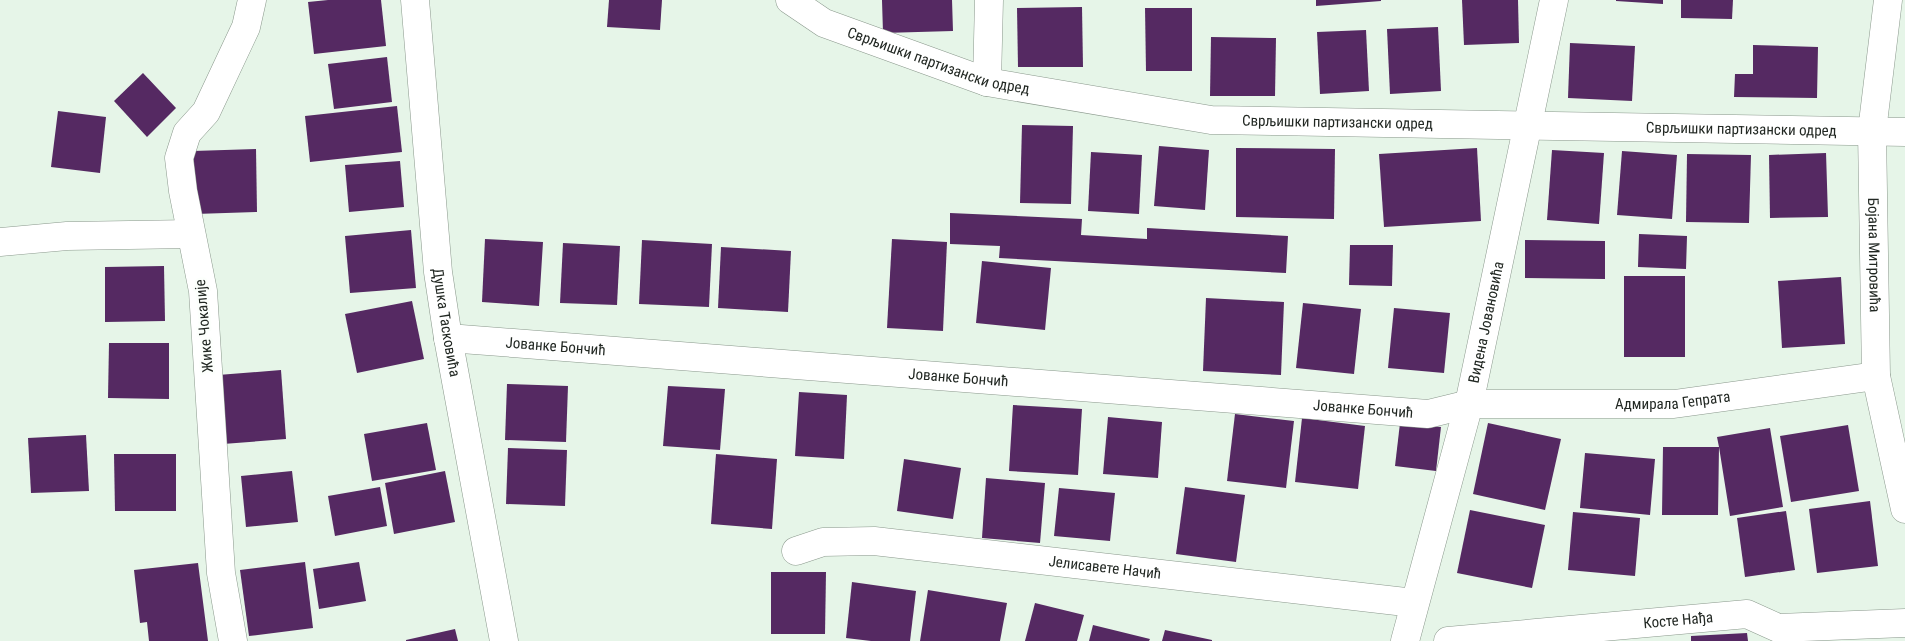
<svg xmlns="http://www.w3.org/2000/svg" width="1905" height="641" font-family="'Roboto Condensed',sans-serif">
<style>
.building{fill:#552962}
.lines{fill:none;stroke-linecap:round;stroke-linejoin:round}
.minor-casing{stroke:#8a988c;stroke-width:29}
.minor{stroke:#fff;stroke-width:28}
.labels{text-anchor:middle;stroke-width:5;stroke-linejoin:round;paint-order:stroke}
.street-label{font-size:15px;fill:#222823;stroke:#fcfffc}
</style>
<rect width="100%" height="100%" fill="#e6f5e8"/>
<g class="building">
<polygon points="328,0 381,0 386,46 314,54 308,2"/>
<polygon points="609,0 662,0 660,30 607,27"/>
<polygon points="882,0 952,0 953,31 883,33"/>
<polygon points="1316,0 1381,0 1381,1 1316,6"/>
<polygon points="1462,0 1518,0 1519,43 1464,45"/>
<polygon points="1616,0 1663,0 1663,4 1616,1"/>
<polygon points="1681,0 1733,0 1732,19 1681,18"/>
<polygon points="1082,7 1083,67 1018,67 1017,8"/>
<polygon points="1145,8 1192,8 1192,71 1146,71"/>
<polygon points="1438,27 1441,91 1390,94 1387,29"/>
<polygon points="1366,30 1369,91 1320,94 1317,32"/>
<polygon points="1211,37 1276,38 1275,96 1210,96"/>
<polygon points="1570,43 1635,46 1632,101 1568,98"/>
<polygon points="1753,45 1818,47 1817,98 1734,97 1735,74 1753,74"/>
<polygon points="387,57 392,102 334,109 328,64"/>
<polygon points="143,73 176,108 147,137 114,101"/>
<polygon points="397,106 402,152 310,162 305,116"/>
<polygon points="58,111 106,117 100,173 51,167"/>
<polygon points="1022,125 1073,126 1071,204 1020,203"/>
<polygon points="1159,146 1209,150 1205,210 1154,206"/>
<polygon points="1236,148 1335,149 1334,219 1236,217"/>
<polygon points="1477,148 1481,221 1384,227 1379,154"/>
<polygon points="256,149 257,212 195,214 193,151"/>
<polygon points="1552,150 1604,153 1599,224 1547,220"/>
<polygon points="1622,151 1677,155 1672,219 1617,215"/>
<polygon points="1091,152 1142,155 1139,214 1088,211"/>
<polygon points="1826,153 1828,217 1770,218 1769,155"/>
<polygon points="1687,154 1751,155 1749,223 1686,222"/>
<polygon points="400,161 404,207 349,212 345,165"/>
<polygon points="950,213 1082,219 1081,235 1147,239 1147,228 1288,236 1286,273 999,258 1000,246 950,244"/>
<polygon points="411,230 416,288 350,293 345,236"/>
<polygon points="1639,234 1687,236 1686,269 1638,267"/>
<polygon points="485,239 543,242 539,306 482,302"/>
<polygon points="892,239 947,242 943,331 887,328"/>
<polygon points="642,240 712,244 709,307 639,304"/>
<polygon points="1525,240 1605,241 1605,279 1525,278"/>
<polygon points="563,243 620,246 617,305 560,303"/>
<polygon points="1350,245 1393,245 1392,286 1349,285"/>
<polygon points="721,247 791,251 788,312 718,308"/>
<polygon points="982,261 1051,268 1045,330 976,323"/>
<polygon points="164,266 165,321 105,322 105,267"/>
<rect x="1624" y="276" width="61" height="81"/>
<polygon points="1841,277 1845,344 1782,348 1778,281"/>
<polygon points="1206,298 1284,302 1281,375 1203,371"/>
<polygon points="412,301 424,359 357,373 345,314"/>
<polygon points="1303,303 1361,309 1354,374 1296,368"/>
<polygon points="1394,308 1450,313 1444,373 1388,368"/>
<polygon points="109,343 169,343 169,399 108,398"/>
<polygon points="281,370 286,439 223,444 218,375"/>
<polygon points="507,384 568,386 566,442 505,440"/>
<polygon points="668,386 725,389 720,450 663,446"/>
<polygon points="799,392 847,395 844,459 795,456"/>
<polygon points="1013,405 1082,409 1078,475 1009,471"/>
<polygon points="1235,414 1294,421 1286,488 1227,481"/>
<polygon points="1108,417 1162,422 1158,478 1103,474"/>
<polygon points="1302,418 1365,426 1358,489 1295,482"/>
<polygon points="427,423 436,470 372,481 364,434"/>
<polygon points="1400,423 1441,427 1436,471 1395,466"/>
<polygon points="1488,423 1561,439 1545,510 1473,494"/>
<polygon points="1848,425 1859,491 1791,502 1780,436"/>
<polygon points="1770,428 1783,507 1730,516 1719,447 1718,515 1662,515 1663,447 1719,447 1717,437"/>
<polygon points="86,435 89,491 31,493 28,438"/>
<polygon points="508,448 567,450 565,506 506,504"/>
<polygon points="1585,453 1655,459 1650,515 1580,508"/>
<polygon points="114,454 176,454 176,511 115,511"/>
<polygon points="716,454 777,459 772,529 711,524"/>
<polygon points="904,459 961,468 953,519 897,511"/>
<polygon points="292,471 298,522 246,527 241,476"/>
<polygon points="445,471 455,522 394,534 385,483"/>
<polygon points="986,478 1045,483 1040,543 982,538"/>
<polygon points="380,487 387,526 335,536 328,496"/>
<polygon points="1185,487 1245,495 1236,562 1176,554"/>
<polygon points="1059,488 1115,493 1110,541 1054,536"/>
<polygon points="1870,501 1878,566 1817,573 1809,509"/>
<polygon points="1470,510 1545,525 1532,588 1457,573"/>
<polygon points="1786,511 1795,570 1745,577 1737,518"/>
<polygon points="1573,512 1640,518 1635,576 1568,570"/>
<polygon points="305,562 313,628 249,636 240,570"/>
<polygon points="359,562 366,601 319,609 313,569"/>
<polygon points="198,563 208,641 149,641 147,622 140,623 134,570"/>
<polygon points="771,572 826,572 825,634 771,634"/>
<polygon points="852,582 916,591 910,641 871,641 846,638"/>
<polygon points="928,590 1007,603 1000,641 920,641"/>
<polygon points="1035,603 1084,615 1077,641 1025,641"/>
<polygon points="1093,625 1150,639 1149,641 1089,641"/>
<polygon points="455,629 458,641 406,641 406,640"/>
<polygon points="1165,630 1212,640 1212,641 1162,641"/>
<polygon points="1747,633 1748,641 1691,641 1691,636"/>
</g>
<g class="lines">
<g class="minor-casing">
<g id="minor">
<path id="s1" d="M415,0L438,272L448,338L504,641"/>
<path id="s2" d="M790,0L824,23L987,82L1211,120L1905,132"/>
<path id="s3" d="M1888,0L1872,131L1876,376L1905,509"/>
<polyline points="987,82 989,0"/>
<polyline points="0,242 67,236 191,234"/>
<path id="s4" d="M448,338L1428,414L1469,404H1674L1876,376"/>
<path id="s5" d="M796,551L823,542L874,541L1414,603"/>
<polyline points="233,641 221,573 203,291 183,191 179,158 187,133 206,112 246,27 252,0"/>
<path id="s6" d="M1405,641L1469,404L1554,0"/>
<path id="s7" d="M1448,641L1747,614L1778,628L1905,623"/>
</g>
</g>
<use href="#minor" class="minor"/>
</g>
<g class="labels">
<g class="street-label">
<text dy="5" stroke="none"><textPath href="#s2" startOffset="162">Сврљишки партизански одред</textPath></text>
<text dy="5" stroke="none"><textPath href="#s2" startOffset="568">Сврљишки партизански одред</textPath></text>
<text dy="5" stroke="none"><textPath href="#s2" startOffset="972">Сврљишки партизански одред</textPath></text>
<text dy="5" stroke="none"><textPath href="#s3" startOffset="256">Бојана Митровића</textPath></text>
<text dy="5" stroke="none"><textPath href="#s1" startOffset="324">Душка Тасковића</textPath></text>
<text dy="5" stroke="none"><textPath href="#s6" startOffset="329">Видена Јовановића</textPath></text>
<text transform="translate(204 326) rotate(-95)" y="5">Жике Чокалије</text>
<text dy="5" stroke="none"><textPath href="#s4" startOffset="108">Јованке Бончић</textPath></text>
<text dy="5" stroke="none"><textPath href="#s4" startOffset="512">Јованке Бончић</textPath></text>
<text dy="5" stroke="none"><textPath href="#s4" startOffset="1229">Адмирала Гепрата</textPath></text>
<text dy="5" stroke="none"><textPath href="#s4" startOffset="918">Јованке Бончић</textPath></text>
<text dy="5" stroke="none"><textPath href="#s5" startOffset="312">Јелисавете Начић</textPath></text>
<text dy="5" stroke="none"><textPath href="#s7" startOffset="231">Косте Нађа</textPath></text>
</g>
</g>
</svg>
